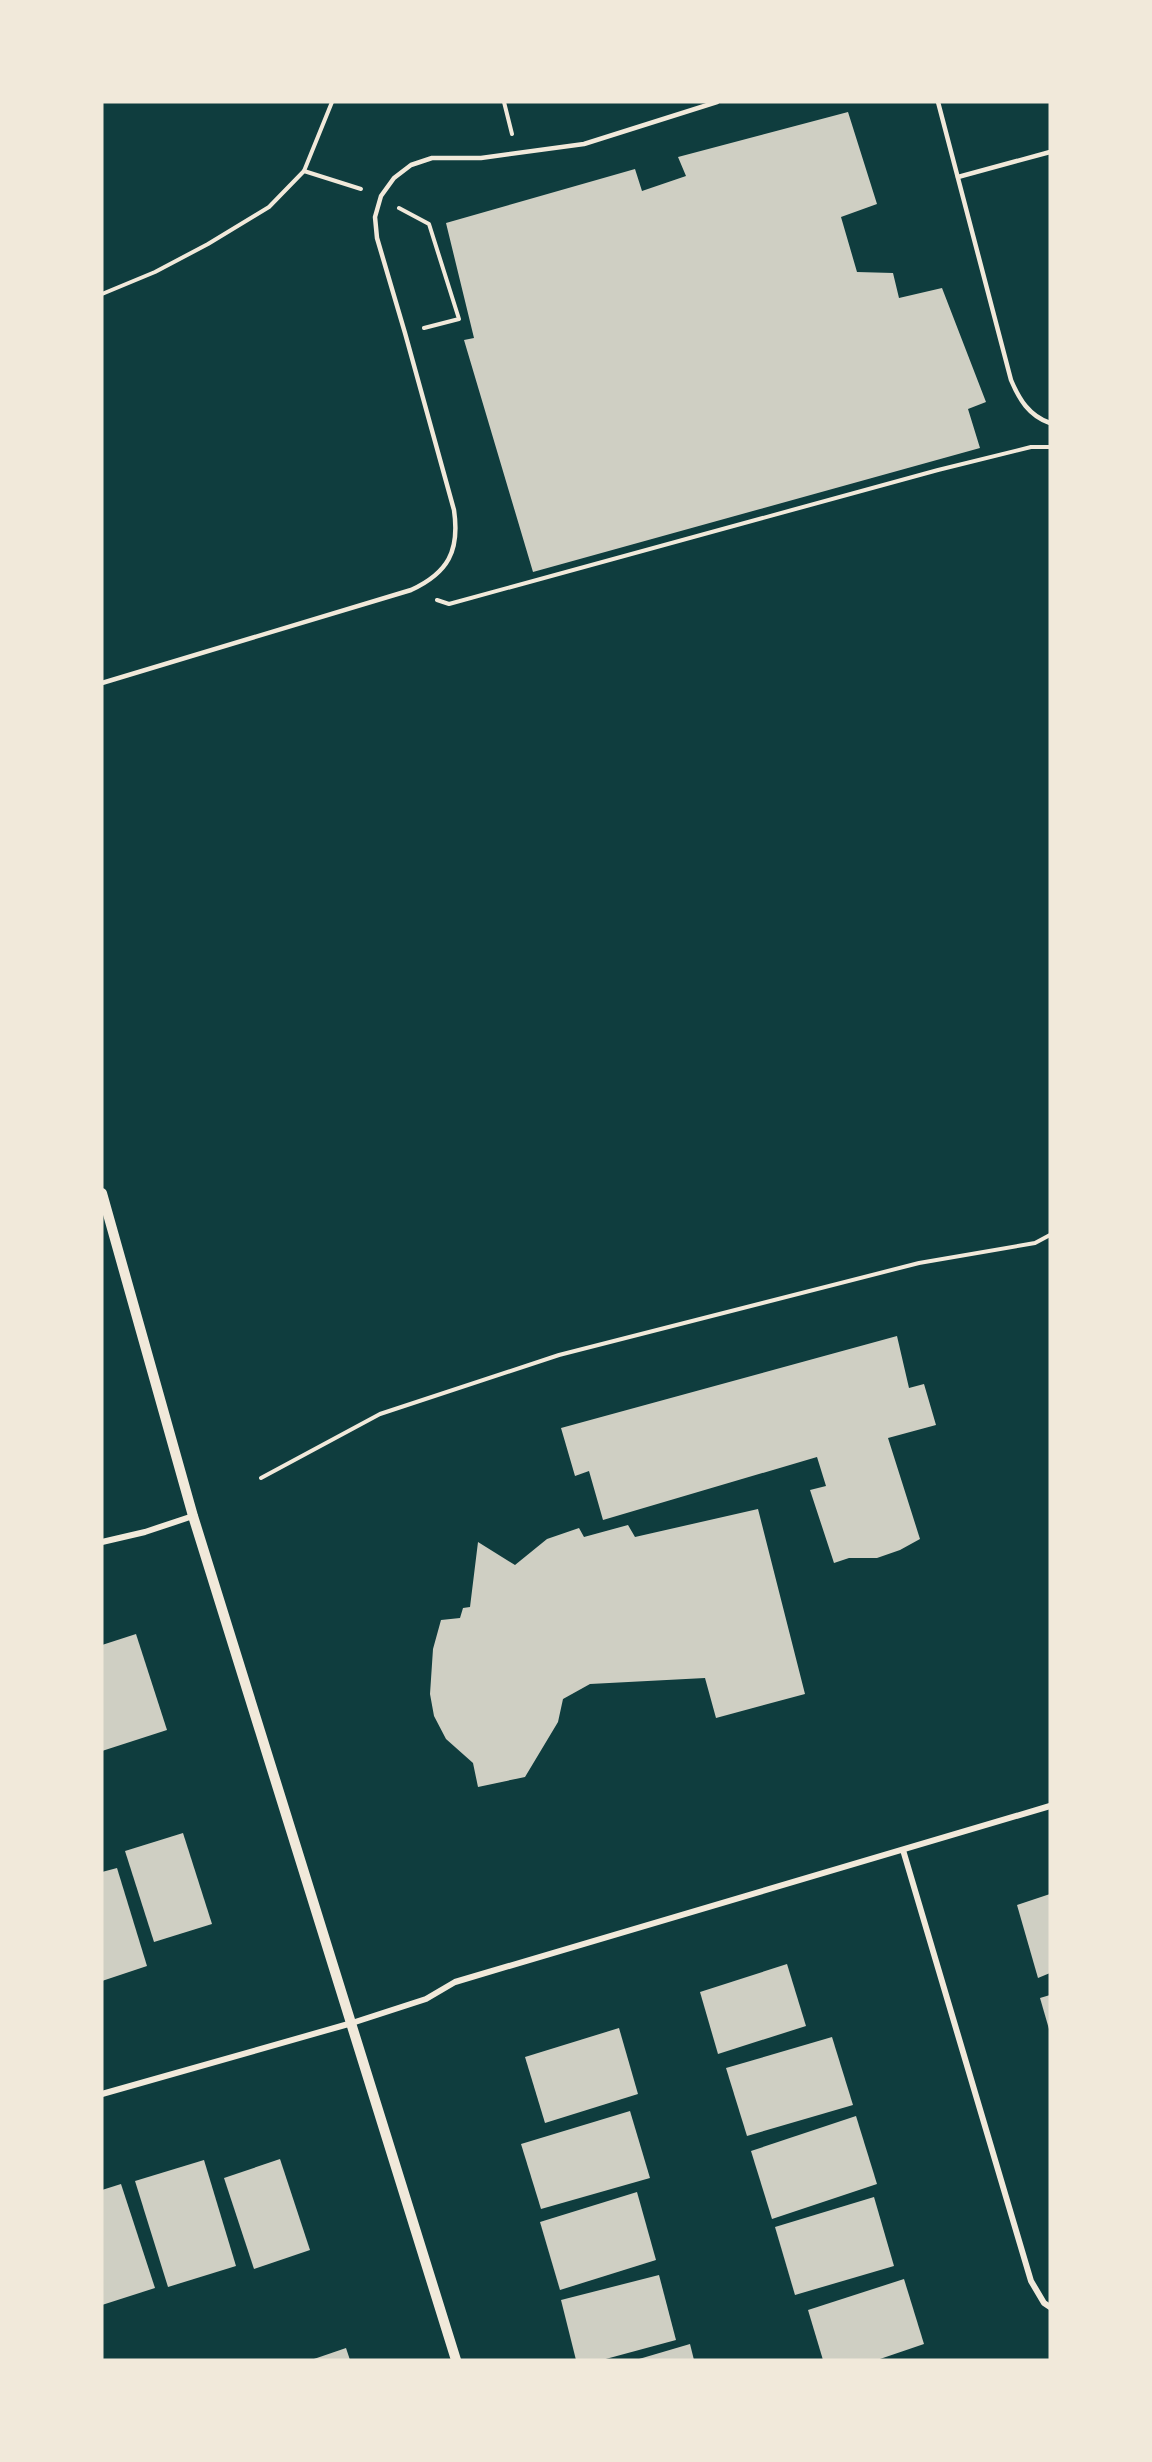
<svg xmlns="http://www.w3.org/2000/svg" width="1152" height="2462" font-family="Inter,sans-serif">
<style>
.building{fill:#cfcfc3}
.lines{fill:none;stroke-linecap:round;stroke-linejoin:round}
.path{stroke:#f1e9da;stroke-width:4}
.service{stroke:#f1e9da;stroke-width:4.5}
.minor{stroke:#f1e9da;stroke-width:6}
.tertiary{stroke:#f1e9da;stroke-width:10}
</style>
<rect width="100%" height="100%" fill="#0f3d3e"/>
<g class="building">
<polygon points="848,112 877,204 841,217 857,272 893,273 899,298 942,288 986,402 968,409 980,448 533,572 464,340 474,338 446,223 635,169 642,191 686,176 678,157"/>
<polygon points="897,1336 909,1388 924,1384 936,1425 888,1438 920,1539 900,1550 877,1558 849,1558 834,1563 810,1490 826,1486 817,1457 603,1520 589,1471 575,1476 561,1428"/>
<polygon points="758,1509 805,1694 716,1718 705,1678 590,1684 563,1699 558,1722 525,1777 478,1787 473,1763 446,1739 434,1716 430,1694 433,1649 441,1620 460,1618 463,1608 470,1607 478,1542 515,1565 547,1539 579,1528 584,1537 628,1525 635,1537"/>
<polygon points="136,1634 167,1730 102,1751 102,1645"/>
<polygon points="183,1833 212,1924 154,1942 125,1851"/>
<polygon points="117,1868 147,1966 102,1981 102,1872"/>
<polygon points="1050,1894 1050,1973 1038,1978 1017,1905"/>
<polygon points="787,1964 806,2026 718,2054 700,1992"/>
<polygon points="1050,1995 1050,2029 1049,2029 1040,1998"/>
<polygon points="619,2028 638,2094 545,2123 525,2057"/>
<polygon points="832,2037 853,2105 747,2136 726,2068"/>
<polygon points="630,2111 650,2178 541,2209 521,2144"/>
<polygon points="856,2116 877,2184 772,2219 751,2151"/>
<polygon points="280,2159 310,2250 254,2269 224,2178"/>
<polygon points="204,2160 236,2266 168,2287 135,2181"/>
<polygon points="121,2184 155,2288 102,2305 102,2190"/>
<polygon points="637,2192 656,2260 560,2290 540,2222"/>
<polygon points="874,2197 894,2266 795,2295 775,2227"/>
<polygon points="659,2275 676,2340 602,2360 576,2360 561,2300"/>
<polygon points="904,2279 924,2344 877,2360 823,2360 808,2310"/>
<polygon points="690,2344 694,2360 639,2360 639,2359"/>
<polygon points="346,2348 350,2360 311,2360"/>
</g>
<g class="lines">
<g class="path">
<polyline points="504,102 512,134"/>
<polyline points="304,171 361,189"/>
<polyline points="399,208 429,224 459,319 424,328"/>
<polyline points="102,294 155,272 208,244 269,207 304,171 332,102"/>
<polyline points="437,600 449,604 938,470 1031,447 1049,447"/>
<polyline points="261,1478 380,1414 559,1355 919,1263 1035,1243 1050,1235"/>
</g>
<g class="service">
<path d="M938,102L1011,380C1019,399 1029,416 1050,423"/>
<polyline points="958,177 1050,152"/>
<path d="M102,683L411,590C448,573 460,551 454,510L405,333L377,238L375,217L381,196L394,178L411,165L432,158H481L584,144L717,102"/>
</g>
<g class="minor">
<polyline points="102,1542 145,1532 193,1516"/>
<polyline points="903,1850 1031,2281 1044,2303 1050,2307"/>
<polyline points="102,2094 352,2023 426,1999 455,1982 1050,1806"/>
</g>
<polyline class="tertiary" points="102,1193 193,1516 456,2360"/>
</g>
<rect width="1152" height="2462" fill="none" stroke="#f1e9da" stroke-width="207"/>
</svg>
